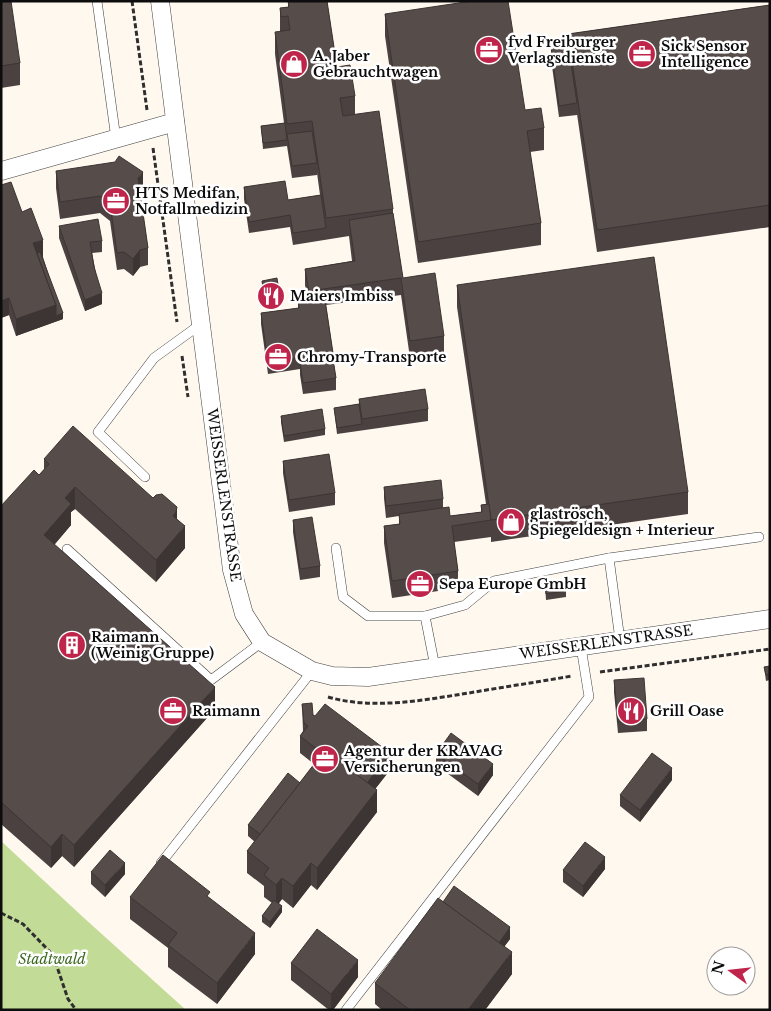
<svg xmlns="http://www.w3.org/2000/svg" width="771" height="1011" font-family="'Libre Baskerville',serif">
<style>
.forest{fill:#c2db96}
.lines{fill:none;stroke-linecap:round;stroke-linejoin:round}
.lane-casing{stroke:#404040;stroke-width:10}
.street-casing{stroke:#404040;stroke-width:19}
.path{stroke:#2f2f2f;stroke-width:3;stroke-dasharray:5 2.5;stroke-linecap:butt}
.lane{stroke:#fff;stroke-width:9}
.street{stroke:#fff;stroke-width:18}
.wall{fill:#4a4140}
.shaded-wall{fill:#3c3534}
.building{fill:#564c4a;stroke:#3c3534}
.labels{text-anchor:middle;stroke-width:5;stroke-linejoin:round;paint-order:stroke}
.poi-label{font-size:14px;font-weight:bold;fill:#0d0d0d;stroke:#fff;text-anchor:start}
.street-label{font-size:14px;fill:#0d0d0d;stroke:#fff}
.park-label{font-size:14px;font-style:italic;fill:#3a661d;stroke:#fff}
</style>
<rect width="100%" height="100%" fill="#fff8ee"/>
<polygon class="forest" points="1,841 84,918 186,1010 1,1010"/>
<g class="lines">
<g class="lane-casing">
<g id="lane">
<polyline points="97,1 116,139"/>
<polyline points="145,477 98,432 154,358 201,324"/>
<polyline points="336,548 343,597 368,616 425,616 435,667"/>
<polyline points="67,549 211,680 262,642"/>
<polyline points="425,616 465,605 494,581 609,558"/>
<polyline points="620,640 609,558 759,537"/>
<polyline points="164,865 161,863 312,671"/>
<polyline points="346,1010 589,697 581,647"/>
</g>
</g>
<g class="street-casing">
<g id="street">
<polyline points="160,1 232,570 244,614 262,642 312,671 332,676 368,677 770,619"/>
<polyline points="1,171 175,122"/>
</g>
</g>
<g class="path">
<polyline points="132,1 147,110"/>
<polyline points="153,148 177,322"/>
<polyline points="182,356 188,397"/>
<polyline points="600,672 770,649"/>
<path d="M328,697C374,710 423,700 469,693C503,687 538,682 572,676"/>
<polyline points="1,913 23,924 53,955 68,999 76,1010"/>
</g>
<use href="#lane" class="lane"/>
<use href="#street" class="street"/>
</g>
<g class="wall">
<polygon points="1,1 20,63 20,85 1,88"/>
<polygon points="288,1 327,1 337,67 355,96 355,115 393,209 393,213 403,278 444,336 444,353 410,358 401,295 326,305 333,353 333,359 336,378 336,390 303,394 300,375 300,369 268,374 261,324 261,313 298,308 298,298 307,296 305,285 305,269 352,261 349,236 293,245 290,227 249,233 244,199 244,187 288,200 320,195 317,173 317,175 292,178 287,146 263,149 261,126 284,123 275,54 275,32 280,32 280,8 288,7"/>
<polygon points="770,5 770,227 597,252 577,114 577,115 559,117 551,59 551,47 568,44 568,34"/>
<polygon points="385,14 525,110 544,128 544,150 530,152 541,223 541,245 418,263 385,36"/>
<polygon points="56,171 143,189 140,193 148,248 148,265 140,267 133,276 124,269 117,270 110,221 100,213 60,219 56,188"/>
<polygon points="1,185 22,212 43,257 63,319 16,336 9,315 1,318"/>
<polygon points="59,226 102,241 102,252 92,253 102,304 85,311 59,238"/>
<polygon points="262,281 280,299 280,305 265,307 262,287"/>
<polygon points="457,285 688,492 688,514 491,542 491,537 454,542 458,571 458,588 392,598 384,543 384,526 399,524 399,516 386,518 384,498 384,487 443,499 443,507 450,516 481,512 481,505 486,504 457,307"/>
<polygon points="359,399 428,409 428,421 337,434 334,408 359,404"/>
<polygon points="281,416 325,429 325,435 284,442 281,422"/>
<polygon points="44,459 177,519 185,548 156,582 75,509 71,512 71,525 54,545 215,709 74,867 62,856 51,868 1,824 1,506 39,475 44,470"/>
<polygon points="283,461 335,493 335,505 289,512 283,473"/>
<polygon points="293,520 320,566 320,577 300,580 293,532"/>
<polygon points="545,584 566,591 566,597 546,600"/>
<polygon points="770,666 770,680 766,681 764,667"/>
<polygon points="614,680 647,719 647,731 618,733 614,692"/>
<polygon points="302,704 313,715 390,770 375,789 377,812 317,890 311,885 293,908 282,899 279,903 282,912 270,928 262,922 262,916 272,903 264,897 264,886 247,873 247,851 255,842 248,836 248,825 300,783 314,764 300,753 300,736 303,731"/>
<polygon points="436,754 493,775 478,796 436,765"/>
<polygon points="672,780 640,822 620,806 620,795"/>
<polygon points="605,869 583,897 563,882 563,870"/>
<polygon points="91,872 125,874 105,897 91,884"/>
<polygon points="130,897 255,954 217,1004 168,967 168,948 130,919"/>
<polygon points="443,902 510,939 504,947 512,974 485,1010 382,1010 375,1004 375,983"/>
<polygon points="291,963 358,977 333,1010 329,1010 291,980"/>
</g>
<g class="shaded-wall">
<polygon points="143,172 143,189 138,195 138,178"/>
<polygon points="43,240 43,257 35,260 33,243"/>
<polygon points="140,250 140,267 133,276 133,259"/>
<polygon points="102,293 102,304 85,311 85,300"/>
<polygon points="9,298 9,315 1,318 1,301"/>
<polygon points="56,305 63,313 63,319 16,336 16,319"/>
<polygon points="75,487 75,509 71,512 71,525 44,557 44,535 65,498"/>
<polygon points="177,507 177,529 173,516"/>
<polygon points="185,526 185,548 156,582 156,560"/>
<polygon points="215,687 215,709 74,867 74,845"/>
<polygon points="390,753 390,770 365,802 365,785"/>
<polygon points="493,764 493,775 478,796 478,784"/>
<polygon points="672,768 672,780 640,822 640,810"/>
<polygon points="377,790 377,812 317,890 317,868"/>
<polygon points="62,834 62,856 51,868 51,847"/>
<polygon points="605,857 605,869 583,897 583,886"/>
<polygon points="125,863 125,874 105,897 105,885"/>
<polygon points="311,863 311,885 293,908 293,886"/>
<polygon points="282,878 282,899 276,907 276,885"/>
<polygon points="282,906 282,912 270,928 270,922"/>
<polygon points="510,927 510,939 494,960 494,949"/>
<polygon points="255,933 255,954 217,1004 217,983"/>
<polygon points="512,952 512,974 485,1010 468,1010"/>
<polygon points="358,960 358,977 333,1010 331,1010 331,994"/>
</g>
<g class="building">
<polygon points="1,1 11,1 20,63 1,66"/>
<polygon points="288,1 327,1 337,67 350,65 355,96 340,98 343,116 379,111 393,209 326,218 312,121 287,124 275,32 290,30 288,16 281,17 280,8 289,7"/>
<polygon points="472,1 508,1 525,110 541,108 544,128 527,131 541,223 418,242 385,14"/>
<polygon points="770,5 770,205 597,230 568,34"/>
<polygon points="568,44 577,103 559,106 551,47"/>
<polygon points="285,123 287,140 263,143 261,126"/>
<polygon points="312,131 317,163 292,166 287,134"/>
<polygon points="119,156 143,172 138,178 148,248 140,250 133,259 124,252 117,253 110,204 100,196 60,202 56,171 115,162"/>
<polygon points="285,181 288,200 321,195 326,228 293,233 290,215 249,222 244,187"/>
<polygon points="11,182 22,212 31,208 43,240 33,243 56,305 16,319 9,298 1,301 1,185"/>
<polygon points="393,213 403,278 435,273 444,336 410,341 401,278 309,291 305,269 355,261 349,220"/>
<polygon points="98,219 102,241 90,242 94,267 102,293 85,300 59,226"/>
<polygon points="40,252 63,313 56,316 56,305 37,253"/>
<polygon points="654,257 688,492 491,520 457,285"/>
<polygon points="277,278 280,299 265,301 262,281"/>
<polygon points="319,295 319,301 325,300 333,353 268,362 261,313 299,308 298,298"/>
<polygon points="333,359 336,378 303,383 300,363"/>
<polygon points="425,389 428,409 362,419 359,399"/>
<polygon points="359,404 362,424 337,428 334,408"/>
<polygon points="322,409 325,429 284,436 281,416"/>
<polygon points="73,426 153,498 156,495 162,494 177,507 176,512 173,516 185,526 156,560 75,487 65,498 71,504 44,535 215,687 74,845 62,834 51,847 1,802 1,506 34,470 39,475 49,464 44,459"/>
<polygon points="329,454 335,493 289,500 283,461"/>
<polygon points="441,480 443,499 386,506 384,487"/>
<polygon points="489,504 491,520 452,526 458,571 392,581 384,526 400,524 399,514 449,507 450,516 482,512 481,505"/>
<polygon points="312,517 320,566 300,569 293,520"/>
<polygon points="565,581 566,591 546,594 545,584"/>
<polygon points="770,666 770,674 766,675 764,667"/>
<polygon points="644,678 647,719 618,722 614,680"/>
<polygon points="312,703 313,715 315,716 325,704 390,753 367,783 325,750 322,753 300,736 308,726 304,723 302,704"/>
<polygon points="451,733 493,764 478,784 436,754"/>
<polygon points="325,750 377,790 317,868 311,863 293,886 282,878 276,885 264,875 269,868 247,851"/>
<polygon points="652,753 672,768 640,810 620,795"/>
<polygon points="288,773 300,783 260,834 248,825"/>
<polygon points="585,842 605,857 583,886 563,870"/>
<polygon points="110,850 125,863 105,885 91,872"/>
<polygon points="163,855 210,892 207,896 255,933 217,983 168,945 177,933 130,897"/>
<polygon points="454,886 510,927 499,943 443,902"/>
<polygon points="438,898 512,952 468,1010 410,1010 375,983"/>
<polygon points="274,900 282,906 270,922 262,916"/>
<polygon points="317,929 358,960 331,994 291,963"/>
</g>
<defs>
<g id="office-disc" transform="scale(1.4375)"><circle r="9.5" fill="#bf244a" stroke="#fff"/><path d="M-6-3h4V-5.5h4V-3h4V5H-6ZM-1-4.5V-3h2v-1.5ZM-6 0V1H6V0Z" fill="#fff"/></g>
<g id="shop-disc" transform="scale(1.4375)"><circle r="9.5" fill="#bf244a" stroke="#fff"/><path d="M-5-2.5h2.3a2.7 3.5 0 0 1 5.4 0H5L5.5 6h-11ZM-1.5-2.5h3a1.5 2.3 0 0 0-3 0Z" fill="#fff"/></g>
<g id="restaurant-disc" transform="scale(1.4375)"><circle r="9.5" fill="#bf244a" stroke="#fff"/><path d="M-5-6h1v4h1v-4h1v4h1v-4h1v5L-1.5 .5V6h-2V.5L-5-1ZM5-6V6H3V1.5H1.5Q1.5-4 5-6Z" fill="#fff"/></g>
<g id="building-disc" transform="scale(1.4375)"><circle r="9.5" fill="#bf244a" stroke="#fff"/><path d="M-4-6H4V6H1V3H-1V6H-4ZM-2.5-4.3h1.7v1.8h-1.7ZM.8-4.3h1.7v1.8H.8ZM-2.5-1h1.7V.8h-1.7ZM.8-1h1.7V.8H.8Z" fill="#fff"/></g>
</defs>
<g fill-rule="evenodd">
<use href="#office-disc" x="489" y="50"/>
<use href="#office-disc" x="642" y="54"/>
<use href="#shop-disc" x="294" y="64"/>
<use href="#office-disc" x="116" y="201"/>
<use href="#restaurant-disc" x="271" y="296"/>
<use href="#office-disc" x="278" y="357"/>
<use href="#shop-disc" x="511" y="522"/>
<use href="#office-disc" x="420" y="584"/>
<use href="#building-disc" x="72" y="645"/>
<use href="#office-disc" x="173" y="711"/>
<use href="#restaurant-disc" x="631" y="711"/>
<use href="#office-disc" x="325" y="759"/>
</g>
<g class="labels">
<g class="poi-label">
<text x="508" y="47">fvd Freiburger<tspan x="508" dy="16">Verlagsdienste</tspan></text>
<text x="661" y="51">Sick Sensor<tspan x="661" dy="16">Intelligence</tspan></text>
<text x="313" y="61">A. Jaber<tspan x="313" dy="16">Gebrauchtwagen</tspan></text>
<text x="135" y="198">HTS Medifan,<tspan x="135" dy="16">Notfallmedizin</tspan></text>
<text x="290" y="301">Maiers Imbiss</text>
<text x="297" y="362">Chromy-Transporte</text>
<text x="530" y="519">glaströsch,<tspan x="530" dy="16">Spiegeldesign + Interieur</tspan></text>
<text x="439" y="589">Sepa Europe GmbH</text>
<text x="91" y="642">Raimann<tspan x="91" dy="16">(Weinig Gruppe)</tspan></text>
<text x="192" y="716">Raimann</text>
<text x="650" y="716">Grill Oase</text>
<text x="344" y="756">Agentur der KRAVAG<tspan x="344" dy="16">Versicherungen</tspan></text>
</g>
<g class="street-label">
<text transform="translate(224 495) rotate(82)" y="5">WEISSERLENSTRASSE</text>
<text transform="translate(606 642) rotate(-8)" y="5">WEISSERLENSTRASSE</text>
</g>
<g class="park-label">
<text x="52" y="964">Stadtwald</text>
</g>
</g>
<rect width="771" height="1011" fill="none" stroke="#0d0d0d" stroke-width="5"/>
<g transform="translate(731 971) rotate(285)"><circle r="24" fill="#ffffff" stroke="#9e9e9e"/>
<path d="M0-4L9 19L0 12L-9 19Z" fill="#bf244a"/>
<text y="-8" font-size="14" font-weight="bold" text-anchor="middle" fill="#0d0d0d">N</text>
</g>
</svg>
